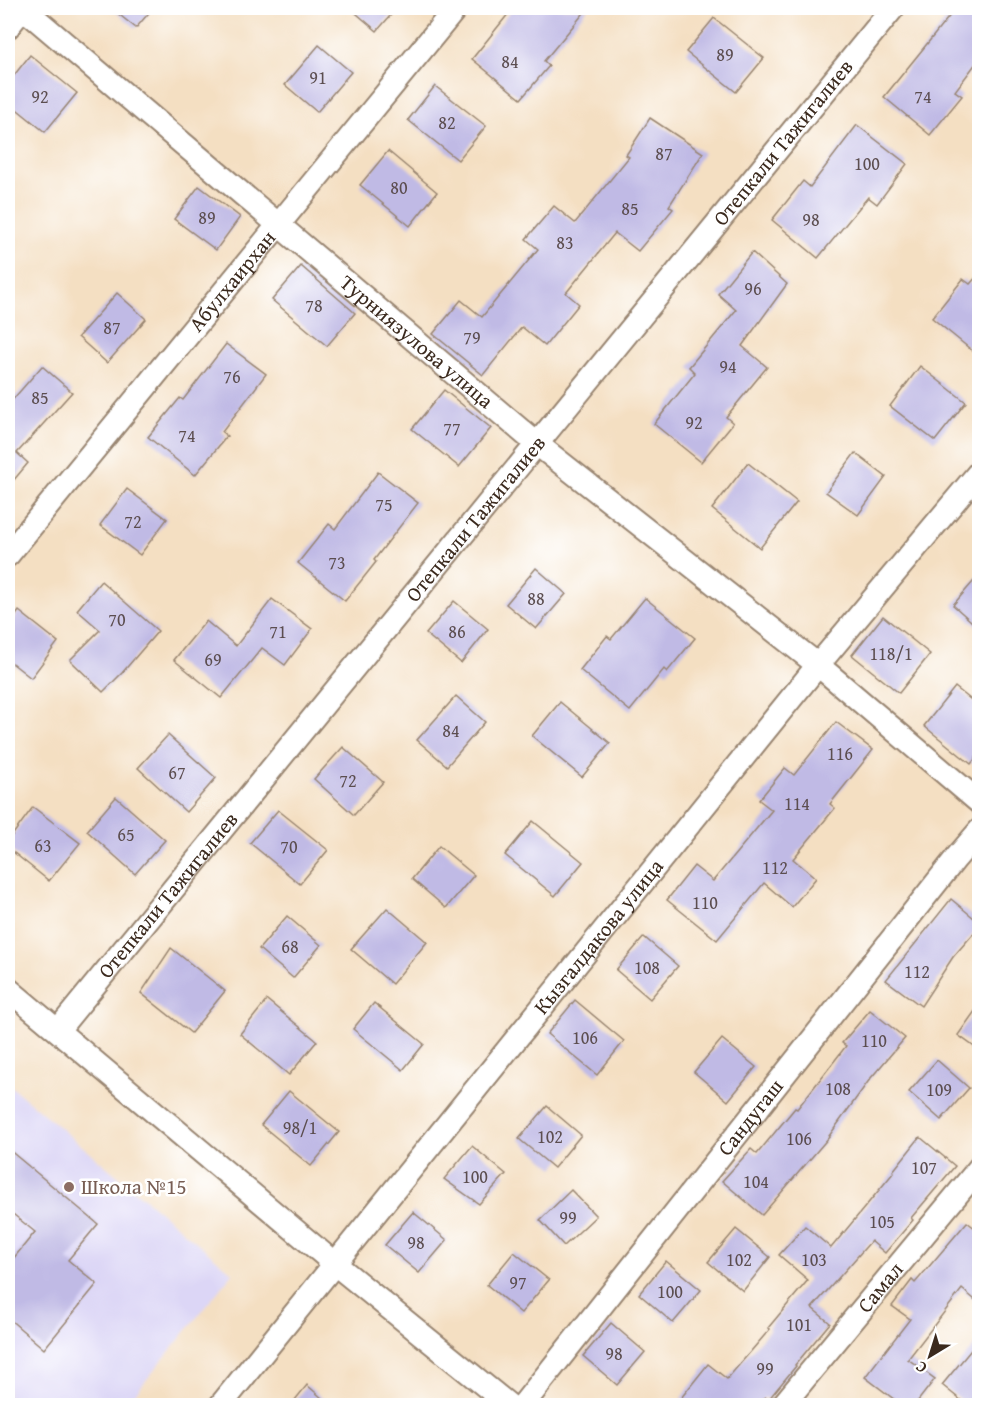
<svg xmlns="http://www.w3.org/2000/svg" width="987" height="1413" font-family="'Gentium Book Plus',serif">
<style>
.built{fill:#dcd6f6}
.building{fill:#c0bae5}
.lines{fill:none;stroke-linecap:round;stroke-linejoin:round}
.minor-casing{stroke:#988470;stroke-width:26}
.minor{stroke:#fff;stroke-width:22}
.education-dot{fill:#8d6e63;stroke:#fff;stroke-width:2}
.labels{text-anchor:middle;stroke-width:5;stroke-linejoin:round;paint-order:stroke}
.number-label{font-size:18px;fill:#5c4e50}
.street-label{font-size:21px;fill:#3b2a1e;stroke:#fff}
.education-label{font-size:21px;fill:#785e54;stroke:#fff;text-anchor:start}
</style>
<rect width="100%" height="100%" fill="#fff"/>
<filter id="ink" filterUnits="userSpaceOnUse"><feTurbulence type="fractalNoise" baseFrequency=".0167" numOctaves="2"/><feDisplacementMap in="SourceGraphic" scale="12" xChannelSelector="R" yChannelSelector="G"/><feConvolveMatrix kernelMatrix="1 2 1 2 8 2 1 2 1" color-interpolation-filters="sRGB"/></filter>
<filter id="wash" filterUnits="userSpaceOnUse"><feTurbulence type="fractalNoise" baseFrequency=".008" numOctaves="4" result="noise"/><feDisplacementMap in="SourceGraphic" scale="24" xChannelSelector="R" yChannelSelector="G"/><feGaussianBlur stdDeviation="1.35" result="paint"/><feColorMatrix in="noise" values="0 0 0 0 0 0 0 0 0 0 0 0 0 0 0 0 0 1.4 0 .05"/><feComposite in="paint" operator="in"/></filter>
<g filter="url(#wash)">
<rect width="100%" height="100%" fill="#f4dfc2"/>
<polygon class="built" points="8,1084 233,1273 126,1405 8,1405"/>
<g id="blocks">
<g class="building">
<polygon points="111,8 153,8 136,28"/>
<polygon points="350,8 397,8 377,31"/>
<polygon points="513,8 588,8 544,61 549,66 521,99 472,59"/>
<polygon points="956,8 980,8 980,58 955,91 962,96 930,135 884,97"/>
<polygon points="714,18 764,58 736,92 686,52"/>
<polygon points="319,45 351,72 317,112 285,85"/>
<polygon points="30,55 77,93 45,132 8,102 8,83"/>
<polygon points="435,86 486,126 458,160 408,120"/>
<polygon points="650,118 703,153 669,206 673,209 638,251 615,233 566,293 579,304 545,346 522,327 483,375 433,334 461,300 482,317 538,249 526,239 554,206 575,223 629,157 626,155"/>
<polygon points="857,125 907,164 877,204 868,197 818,258 772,220 803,181 810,187"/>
<polygon points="388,151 437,192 410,226 360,185"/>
<polygon points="199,186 240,217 216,250 174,219"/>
<polygon points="752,252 787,284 742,346 767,367 726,417 733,423 701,462 654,424 695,373 689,367 736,310 718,294"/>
<polygon points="301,266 355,313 327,346 272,300"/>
<polygon points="980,273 980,357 932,318 963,279 970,284"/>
<polygon points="117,293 146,319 107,363 78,337"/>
<polygon points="226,344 266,374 222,432 227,436 195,475 148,437 180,398 183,400"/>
<polygon points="42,366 72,392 17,453 28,463 8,487 8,405"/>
<polygon points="920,366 966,402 935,441 890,406"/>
<polygon points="444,390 491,428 459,467 412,429"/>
<polygon points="855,453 886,477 858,515 826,492"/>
<polygon points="748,463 797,502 760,548 712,509"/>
<polygon points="378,472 418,503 374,560 376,562 345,601 298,563 329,524 335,529"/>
<polygon points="127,489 167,519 140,555 100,525"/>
<polygon points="536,568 566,594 536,629 506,604"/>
<polygon points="980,574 980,629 953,605"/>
<polygon points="101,581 158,631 122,673 103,692 70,660 100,630 77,610"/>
<polygon points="645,598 695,638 667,672 664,669 630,711 580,670 607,636 611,639"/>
<polygon points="272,599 312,629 285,665 262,648 221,698 174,660 206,621 236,646"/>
<polygon points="454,601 488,629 461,663 426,634"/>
<polygon points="19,611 58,642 31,678 8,660 8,626"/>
<polygon points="883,616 930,654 899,693 852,655"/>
<polygon points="955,687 980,707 980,753 971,764 924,726"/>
<polygon points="456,696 485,722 447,766 417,740"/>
<polygon points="560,702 610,743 582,777 532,736"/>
<polygon points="836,722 873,750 830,804 835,808 793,859 816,878 792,907 764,883 717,940 667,900 694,866 713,881 772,810 759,800 785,768 794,775"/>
<polygon points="168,735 216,778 186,812 138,768"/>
<polygon points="343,747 383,782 354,815 314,779"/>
<polygon points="116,797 165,840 135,874 87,831"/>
<polygon points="33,807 80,843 49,881 8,848 8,841"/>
<polygon points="278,810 328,850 300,884 250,843"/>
<polygon points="533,821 583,862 555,896 505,855"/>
<polygon points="439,846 474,875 446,908 412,879"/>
<polygon points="951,899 980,923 980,926 953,957 921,1006 886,980"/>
<polygon points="387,908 427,942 392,984 351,949"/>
<polygon points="287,916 321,945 293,978 259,949"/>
<polygon points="644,937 678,966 650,999 616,970"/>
<polygon points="171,948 225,991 191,1033 141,993"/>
<polygon points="267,1000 317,1041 289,1075 240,1034"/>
<polygon points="575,1000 624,1041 597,1075 547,1034"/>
<polygon points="374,1003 424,1044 403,1070 353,1029"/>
<polygon points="980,1004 980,1051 958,1035"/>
<polygon points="870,1010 905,1038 870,1079 829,1136 830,1136 762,1215 722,1181 751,1149 757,1154 795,1108 797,1109 846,1046 842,1043"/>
<polygon points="722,1039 756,1067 728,1101 694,1072"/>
<polygon points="937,1060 969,1088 941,1120 909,1092"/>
<polygon points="289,1091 339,1132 311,1166 261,1125"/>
<polygon points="547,1106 581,1135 554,1168 519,1139"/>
<polygon points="920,1137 955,1166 911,1218 913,1220 885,1253 871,1241 812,1308 830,1323 795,1365 796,1366 768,1400 765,1397 757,1406 690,1406 681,1398 708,1364 727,1379 770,1329 768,1328 808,1280 779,1255 805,1226 831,1248 894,1172 893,1171"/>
<polygon points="472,1146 506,1174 479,1204 444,1179"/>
<polygon points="8,1149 98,1224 68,1260 97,1284 44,1349 8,1318 8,1265 35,1232 8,1210"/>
<polygon points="571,1190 596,1216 564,1246 540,1220"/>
<polygon points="413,1212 447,1240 419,1273 385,1245"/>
<polygon points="967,1222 980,1232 980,1304 962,1289 908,1359 935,1379 914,1406 903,1406 865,1377 910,1319 892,1306 912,1280 915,1283"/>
<polygon points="736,1229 770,1257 743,1291 708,1262"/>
<polygon points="514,1252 549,1280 521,1313 487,1285"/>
<polygon points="666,1261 701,1290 673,1323 639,1294"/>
<polygon points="611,1323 645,1352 617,1385 583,1356"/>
<polygon points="980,1339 980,1406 968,1406 942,1385"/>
<polygon points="307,1385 331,1406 290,1406"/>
</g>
</g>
</g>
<g filter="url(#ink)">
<use href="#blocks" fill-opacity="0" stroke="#988470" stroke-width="1.5"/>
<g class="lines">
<g class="minor-casing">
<g id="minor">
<path id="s1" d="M23,8L537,444L818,665L980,803"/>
<polyline points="8,27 23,8"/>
<path id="s2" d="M8,555L456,8"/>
<polyline points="8,989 335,1264 510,1406"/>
<path id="s3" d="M58,1030L893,8"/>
<path id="s4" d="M220,1406L818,665L980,471"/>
<path id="s5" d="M522,1406L956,858L980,830"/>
<path id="s6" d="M782,1406L980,1167"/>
</g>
</g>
<use href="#minor" class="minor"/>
</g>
</g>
<circle class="education-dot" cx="69" cy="1187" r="6"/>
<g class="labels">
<g class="number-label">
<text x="725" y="61">89</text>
<text x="510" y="68">84</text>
<text x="318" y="84">91</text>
<text x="40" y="103">92</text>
<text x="923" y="103">74</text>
<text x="447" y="129">82</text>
<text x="664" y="160">87</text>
<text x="867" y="170">100</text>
<text x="399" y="194">80</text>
<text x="630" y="215">85</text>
<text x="207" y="224">89</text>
<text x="811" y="226">98</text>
<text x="565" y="249">83</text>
<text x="753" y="295">96</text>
<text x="314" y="312">78</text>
<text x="112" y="334">87</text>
<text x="472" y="344">79</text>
<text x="728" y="373">94</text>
<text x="232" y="383">76</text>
<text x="40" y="404">85</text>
<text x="694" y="429">92</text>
<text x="452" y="435">77</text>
<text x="187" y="442">74</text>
<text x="384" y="511">75</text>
<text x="133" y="528">72</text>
<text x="337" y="569">73</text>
<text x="536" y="605">88</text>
<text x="117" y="626">70</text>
<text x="278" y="638">71</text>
<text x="457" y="638">86</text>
<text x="891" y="660">118/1</text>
<text x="213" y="666">69</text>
<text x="451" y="737">84</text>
<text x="840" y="760">116</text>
<text x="177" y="779">67</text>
<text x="348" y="787">72</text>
<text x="797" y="810">114</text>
<text x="126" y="841">65</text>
<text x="43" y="852">63</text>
<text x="289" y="853">70</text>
<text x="775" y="874">112</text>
<text x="705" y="909">110</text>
<text x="290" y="953">68</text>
<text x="647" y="974">108</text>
<text x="917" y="978">112</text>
<text x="585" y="1044">106</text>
<text x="874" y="1047">110</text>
<text x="838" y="1095">108</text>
<text x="939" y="1096">109</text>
<text x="300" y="1134">98/1</text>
<text x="550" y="1143">102</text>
<text x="799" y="1145">106</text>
<text x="924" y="1174">107</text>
<text x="475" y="1183">100</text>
<text x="756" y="1188">104</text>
<text x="568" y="1224">99</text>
<text x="882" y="1228">105</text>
<text x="416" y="1249">98</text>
<text x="739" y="1266">102</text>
<text x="814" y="1266">103</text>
<text x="518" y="1289">97</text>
<text x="670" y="1298">100</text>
<text x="799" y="1331">101</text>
<text x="614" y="1360">98</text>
<text x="765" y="1375">99</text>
</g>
<g class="street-label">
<text dy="7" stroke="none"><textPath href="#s3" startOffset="1146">Отепкали Тажигалиев</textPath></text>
<text dy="7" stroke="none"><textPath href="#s2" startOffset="354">Абулхаирхан</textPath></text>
<text dy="7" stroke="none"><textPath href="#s1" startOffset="516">Турниязулова улица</textPath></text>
<text dy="7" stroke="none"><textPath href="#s3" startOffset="660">Отепкали Тажигалиев</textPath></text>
<text dy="7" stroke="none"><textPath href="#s3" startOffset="174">Отепкали Тажигалиев</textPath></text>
<text dy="7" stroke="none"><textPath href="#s4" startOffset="603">Кызгалдакова улица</textPath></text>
<text dy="7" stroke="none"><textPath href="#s5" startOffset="368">Сандугаш</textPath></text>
<text dy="7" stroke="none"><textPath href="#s6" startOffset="154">Самал</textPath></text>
</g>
<g class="education-label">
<text x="81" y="1194">Школа №15</text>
</g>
</g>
<rect width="987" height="1413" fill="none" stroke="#fff" stroke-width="30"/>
<g transform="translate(930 1356) rotate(218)" stroke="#ffffff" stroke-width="4.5" paint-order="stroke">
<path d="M0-4.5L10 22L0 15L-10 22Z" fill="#3b2a1e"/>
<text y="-9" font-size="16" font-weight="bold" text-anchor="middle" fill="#3b2a1e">С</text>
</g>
</svg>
